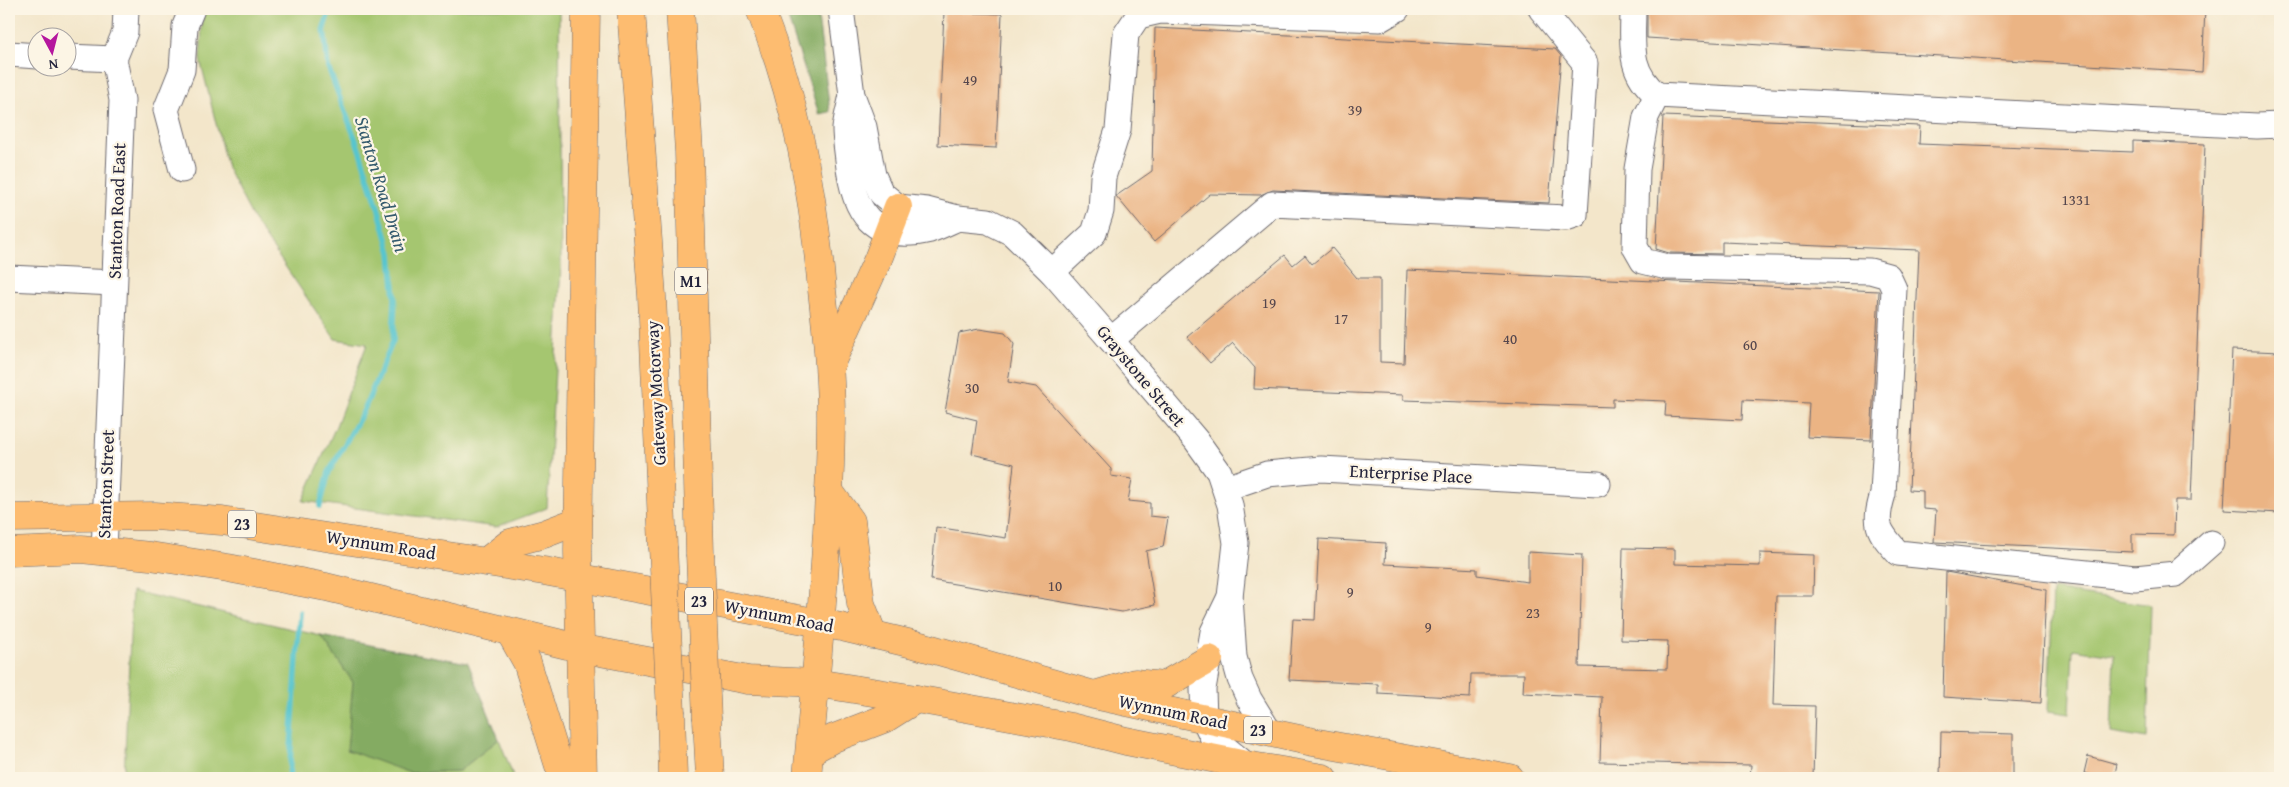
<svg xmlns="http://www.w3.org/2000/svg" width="2289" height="787" font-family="'Gentium Book Plus',serif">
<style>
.green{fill:#a5c66f;stroke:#647455}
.forest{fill:#84ab62;stroke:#53664e}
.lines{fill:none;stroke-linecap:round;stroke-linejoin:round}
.stream{stroke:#58c5ce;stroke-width:5.5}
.building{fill:#ebb484}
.minor-casing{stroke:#6b676d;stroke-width:27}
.major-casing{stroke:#6b676d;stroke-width:29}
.highway-casing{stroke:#6b676d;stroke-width:29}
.minor{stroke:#fff;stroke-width:25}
.major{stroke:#fdbc70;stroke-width:28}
.highway{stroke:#fdbc70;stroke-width:28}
.highway-bridge-casing{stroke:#6b676d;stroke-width:29;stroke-linecap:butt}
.highway-bridge{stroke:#fdbc70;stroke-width:28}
.labels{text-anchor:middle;stroke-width:4.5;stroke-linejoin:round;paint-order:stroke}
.number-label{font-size:15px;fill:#54464d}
.shield{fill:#fcf5e5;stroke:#63616e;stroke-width:1}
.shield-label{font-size:16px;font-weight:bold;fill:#22223b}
.street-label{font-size:18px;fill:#22223b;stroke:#fcf5e5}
.water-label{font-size:19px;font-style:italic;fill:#355b6e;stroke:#fcf5e5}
</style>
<rect width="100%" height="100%" fill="#fcf5e5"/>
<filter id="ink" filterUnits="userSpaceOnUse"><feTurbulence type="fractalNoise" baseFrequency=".02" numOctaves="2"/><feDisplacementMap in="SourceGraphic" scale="10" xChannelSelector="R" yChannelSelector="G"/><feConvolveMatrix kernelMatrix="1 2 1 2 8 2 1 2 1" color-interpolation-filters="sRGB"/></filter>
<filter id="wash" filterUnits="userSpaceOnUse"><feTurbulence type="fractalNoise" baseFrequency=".0096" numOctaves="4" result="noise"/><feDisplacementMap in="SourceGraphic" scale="20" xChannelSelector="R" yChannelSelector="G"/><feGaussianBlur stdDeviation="1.12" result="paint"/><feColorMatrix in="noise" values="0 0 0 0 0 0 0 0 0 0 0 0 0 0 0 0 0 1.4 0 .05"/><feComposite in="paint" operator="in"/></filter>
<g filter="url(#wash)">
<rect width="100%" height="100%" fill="#f3e6ca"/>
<g class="green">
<polygon points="203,9 559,9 561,267 547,508 496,527 303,501 336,426 367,344 335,339 255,222 227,168 200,59"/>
<polygon points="2053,590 2151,605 2147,739 2111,733 2114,655 2073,649 2070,714 2048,711"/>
<polygon points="132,591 321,636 353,682 410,773 459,771 499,739 514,778 124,778"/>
</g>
<g class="forest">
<polygon points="785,9 817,9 830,112 819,114"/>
<polygon points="321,636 468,663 499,739 459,771 410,773 347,750 353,682"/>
</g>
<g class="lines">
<g class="stream">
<polyline points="320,506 329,472 363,412 393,341 395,298 391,253 378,207 357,143 328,67 324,28 330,9"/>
<polyline points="289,778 300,612"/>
</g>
</g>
<g id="blocks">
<g class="building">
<polygon points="1647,9 2205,9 2202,72 1647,38"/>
<polygon points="944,12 1002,14 996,148 938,145"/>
<polygon points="1155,28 1555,49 1561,56 1549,203 1273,190 1260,195 1210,194 1154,242 1116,196 1152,171"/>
<polygon points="1663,116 1920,126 1919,144 2133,152 2133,141 2205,144 2191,500 2175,500 2174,535 2132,534 2132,552 1934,542 1936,510 1923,509 1923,491 1909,490 1919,250 1722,242 1722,254 1669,253 1656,249"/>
<polygon points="1332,248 1357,278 1380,278 1380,362 1404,363 1407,270 1879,291 1871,440 1807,437 1809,403 1743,400 1742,420 1665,416 1666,401 1613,399 1613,407 1403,400 1403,395 1254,389 1255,368 1233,343 1210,363 1187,337 1285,255 1293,265 1305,255 1312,264"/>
<polygon points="979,329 1005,333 1014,344 1008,382 1036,387 1111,469 1111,476 1132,479 1128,501 1150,503 1150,516 1168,518 1163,547 1146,551 1155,605 1122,612 931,580 936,527 1006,538 1014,464 972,454 977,420 945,412 959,333"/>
<polygon points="2232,350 2280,352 2280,513 2224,510"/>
<polygon points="1319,539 1386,543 1385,564 1477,569 1477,575 1528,582 1528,552 1582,555 1579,667 1667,669 1668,641 1621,640 1623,548 1675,549 1675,564 1760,566 1760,553 1814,555 1813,596 1776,596 1773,705 1815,706 1813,778 1750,778 1751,765 1600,762 1602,697 1523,693 1524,674 1471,674 1470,698 1378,693 1378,684 1289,680 1293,619 1315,620"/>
<polygon points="1946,572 2046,590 2041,703 1943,697"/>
<polygon points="1941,732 2013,734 2013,778 1940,778"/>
<polygon points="2088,756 2117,764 2114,778 2103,778 2084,773"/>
</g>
</g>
</g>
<g filter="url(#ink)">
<use href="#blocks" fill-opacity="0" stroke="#6b676d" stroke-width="1"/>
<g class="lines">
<g class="minor-casing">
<g id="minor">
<polyline points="841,9 852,95 864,127 873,175 881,193 898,207 927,210 958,218 988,221 1012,233 1052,272 1111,340 1196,440 1219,472 1230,505 1236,543 1230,597 1234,657 1240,679 1249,699 1270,733"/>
<path d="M1633,9C1633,44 1627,70 1657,95L2257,126L2280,125"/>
<polyline points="9,54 38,56"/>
<polyline points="68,57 114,59"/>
<path d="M852,95C850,106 846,118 845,129C845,139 847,150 848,160C853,211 871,244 930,230C939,227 949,222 958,218"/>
<path d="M1657,95L1646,117L1637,169L1635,247L1643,261L1667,267L1870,271L1888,276L1894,289L1883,494C1874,524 1877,530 1898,553L2135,578L2176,574L2211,543"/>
<polyline points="182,170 166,110 182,70 185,26 192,9"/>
<polyline points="1052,272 1094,233 1101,211 1103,177 1118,130 1126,34 1138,16 1160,11 1380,19 1397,9"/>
<polyline points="9,278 114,283"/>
<polyline points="1111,340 1272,204 1566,218 1575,215 1585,63 1541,9"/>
<polyline points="1226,488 1267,474 1321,469 1598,484"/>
<polyline points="104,552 122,100 114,59 125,32 126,9"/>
<polyline points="1230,597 1213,632 1203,689 1204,719 1212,736 1219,743 1246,765"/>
</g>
</g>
<g class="major-casing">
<g id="major">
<polyline points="9,518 155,516 222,521 544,571 841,627 921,646 1094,695 1313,742 1510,778"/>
<polyline points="9,552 81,549 150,556 228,568 326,587 579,648 748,680 816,683 916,699 1071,727 1126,741 1246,765 1323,778"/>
<polyline points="1098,694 1135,683 1163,686 1209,659"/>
</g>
</g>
<g class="highway-casing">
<g id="highway">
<polyline points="631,9 652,296 663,547"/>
<polyline points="680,9 689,152 700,554"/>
<path d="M760,9C797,103 813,190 822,290C827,333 831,376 831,419C830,539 817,659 807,778"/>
<polyline points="830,365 878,259 898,207"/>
<polyline points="829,491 851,521 861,604 873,635"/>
<polyline points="487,561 510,543 544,534 578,521"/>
<polyline points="510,632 527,662 559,766 569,778"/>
<polyline points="671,713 673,778"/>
<polyline points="707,719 710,778"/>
<polyline points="810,751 834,738 886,718 916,699"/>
<polyline points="583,778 578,551 586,9"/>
</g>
</g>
<use href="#minor" class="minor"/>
<use href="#major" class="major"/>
<use href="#highway" class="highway"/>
<g class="highway-bridge-casing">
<g id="highway-bridge">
<polyline points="663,547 671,713"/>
<polyline points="700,554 707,719"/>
</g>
</g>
<use href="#highway-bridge" class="highway-bridge"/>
</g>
</g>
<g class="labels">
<g class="number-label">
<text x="970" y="85">49</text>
<text x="1355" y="115">39</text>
<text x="2076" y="205">1331</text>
<text x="1269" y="308">19</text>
<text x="1341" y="324">17</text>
<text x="1510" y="344">40</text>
<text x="1750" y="350">60</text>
<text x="972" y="393">30</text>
<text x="1055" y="591">10</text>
<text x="1350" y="597">9</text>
<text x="1533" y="618">23</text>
<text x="1428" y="632">9</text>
</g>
<g class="shield">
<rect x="675" y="267.5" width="32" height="27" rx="4"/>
<rect x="228" y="510.5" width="28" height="27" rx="4"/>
<rect x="685" y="587.5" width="28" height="27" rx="4"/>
<rect x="1244" y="716.5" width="28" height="27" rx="4"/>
</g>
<g class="shield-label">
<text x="691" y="287">M1</text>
<text x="242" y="530">23</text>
<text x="699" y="607">23</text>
<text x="1258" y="736">23</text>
</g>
<g class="street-label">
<text transform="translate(117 211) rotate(-88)" y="6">Stanton Road East</text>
<text transform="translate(1141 376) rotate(50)" y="6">Graystone Street</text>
<text transform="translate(656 393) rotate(-93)" y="6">Gateway Motorway</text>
<text transform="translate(1411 474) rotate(3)" y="6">Enterprise Place</text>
<text transform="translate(106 484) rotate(-88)" y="6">Stanton Street</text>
<text transform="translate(381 545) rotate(9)" y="6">Wynnum Road</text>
<text transform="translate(779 616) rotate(11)" y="6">Wynnum Road</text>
<text transform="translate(1173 712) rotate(12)" y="6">Wynnum Road</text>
</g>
<g class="water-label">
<text transform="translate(382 184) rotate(73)" y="7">Stanton Road Drain</text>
</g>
</g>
<rect width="2289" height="787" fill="none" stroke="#fcf5e5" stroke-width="30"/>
<g transform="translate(52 52) rotate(173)"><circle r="24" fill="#fcf5e5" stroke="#a5a1a1"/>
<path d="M0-4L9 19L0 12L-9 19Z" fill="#b5179e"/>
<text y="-8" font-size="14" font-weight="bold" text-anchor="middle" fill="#22223b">N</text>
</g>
</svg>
